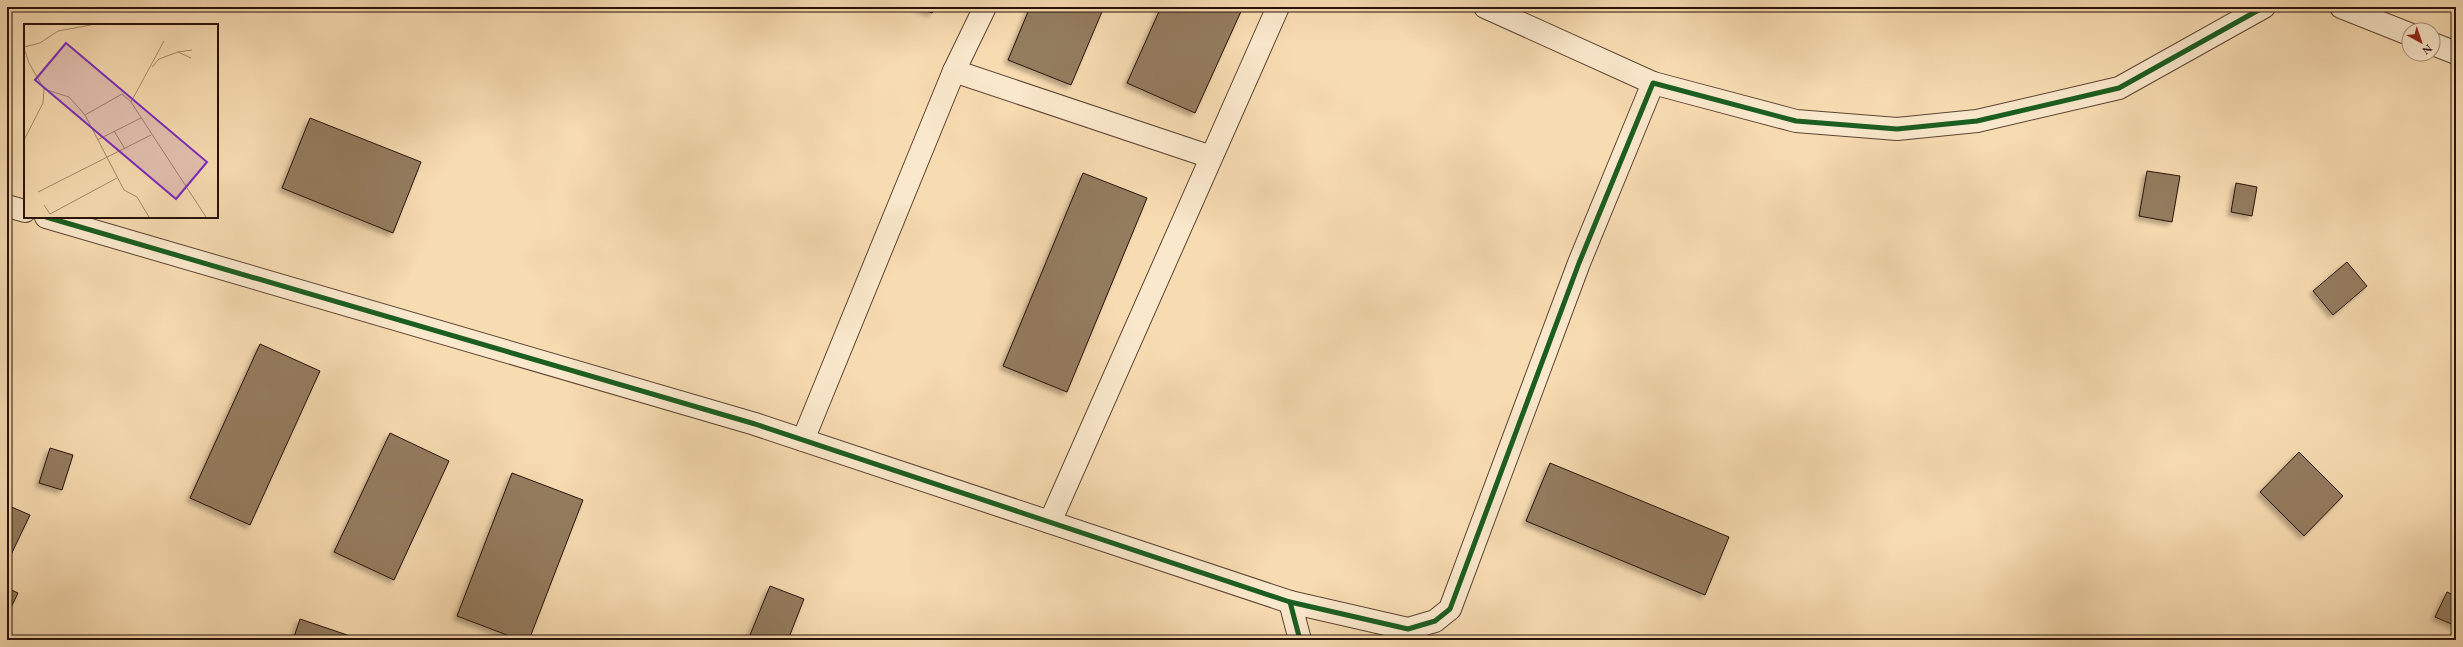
<svg xmlns="http://www.w3.org/2000/svg" width="2463" height="647" font-family="'EB Garamond',serif">
<style>
.building{fill:#947b5f;stroke:#281307;filter:url(#shadow)}
.lines{fill:none;stroke-linecap:round;stroke-linejoin:round}
.minor-casing{stroke:#5c4532;stroke-width:24}
.minor{stroke:#fae8cc;stroke-width:22}
.cycleway-casing{stroke:#fae8cc;stroke-width:8}
.cycleway{stroke:#1b5e20;stroke-width:5}
.inset-road{fill:none;stroke:#a48b6d;stroke-width:1}
.view{fill:#7b2cbf;fill-opacity:0.15;stroke:#7b2cbf;stroke-width:2}
.inset-edge{fill:none;stroke:#281307;stroke-width:2}
</style>
<defs>
<filter id="shadow"><feDropShadow dx="-3.5" dy="3.5" stdDeviation="2" flood-color="#0004"/></filter>
</defs>
<rect width="100%" height="100%" fill="#f7dbb1"/>
<filter id="stains"><feTurbulence type="fractalNoise" baseFrequency=".005" numOctaves="4"/><feColorMatrix values="0 0 0 0 .2 0 0 0 0 .09 0 0 0 0 .02 0 0 0 .5 -.17"/></filter>
<radialGradient id="worn" r=".72"><stop offset=".6" stop-color="#630" stop-opacity="0"/><stop offset="1" stop-color="#630" stop-opacity=".3"/></radialGradient>
<g class="building">
<polygon points="916,7 935,7 932,13"/>
<polygon points="1030,7 1104,7 1071,85 1008,60"/>
<polygon points="1161,7 1243,7 1195,113 1127,83"/>
<polygon points="310,118 421,162 393,233 282,188"/>
<polygon points="2147,171 2180,176 2172,222 2139,216"/>
<polygon points="1083,173 1147,198 1067,392 1003,366"/>
<polygon points="2236,183 2257,187 2252,216 2231,212"/>
<polygon points="2347,262 2367,286 2333,315 2313,291"/>
<polygon points="260,344 320,371 250,525 190,498"/>
<polygon points="390,433 449,461 394,580 334,552"/>
<polygon points="50,448 73,455 62,490 39,483"/>
<polygon points="2299,452 2343,496 2304,536 2260,492"/>
<polygon points="1550,463 1729,537 1705,595 1526,521"/>
<polygon points="512,473 583,500 529,640 520,640 457,616"/>
<polygon points="7,505 30,515 7,563"/>
<polygon points="770,586 804,599 788,640 748,640"/>
<polygon points="7,588 18,593 7,616"/>
<polygon points="2447,592 2456,596 2456,626 2435,617"/>
<polygon points="300,619 359,639 358,640 293,640"/>
</g>
<g class="lines">
<g class="minor-casing">
<g id="minor">
<polyline points="1485,7 1653,83"/>
<polyline points="2341,7 2409,34"/>
<polyline points="2433,44 2456,53"/>
<polyline points="954,71 1211,157"/>
<polyline points="7,206 25,211"/>
<polyline points="46,217 755,424 1290,602 1300,640"/>
<polyline points="803,440 954,71 985,7"/>
<polyline points="1050,522 1278,7"/>
<polyline points="1290,602 1408,629 1435,621 1450,609 1579,263 1653,83 1796,121 1897,129 1977,121 2119,88 2264,7"/>
</g>
</g>
<use href="#minor" class="minor"/>
<g class="cycleway-casing">
<g id="cycleway">
<polyline points="46,217 755,424 1290,602 1300,640"/>
<polyline points="1290,602 1408,629 1435,621 1450,609 1579,263 1653,83 1796,121 1897,129 1977,121 2119,88 2264,7"/>
</g>
</g>
<use href="#cycleway" class="cycleway"/>
</g>
<g transform="translate(24 24)">
<rect width="194" height="194" fill="#f7dbb1"/>
<path class="inset-road" d="M140,17L107,78L182,193M0,23L16,19L34,7L67,1M0,24L5,39L20,65L19,79L0,116M154,28L168,26M128,43L135,35L154,28L167,34M20,65L45,73L61,91L98,70L107,78M61,91L100,166L113,173L125,193M90,107L101,125M73,116L117,94M14,168L127,111M20,181L26,190L93,154"/>
<path class="view" d="M42,19L183,138L152,175L11,56Z"/>
<rect width="194" height="194" class="inset-edge"/>
</g>
<rect width="2463" height="647" fill="none" stroke="#f7dbb1" stroke-width="24"/>
<rect x="8" y="8" width="2447" height="631" fill="none" stroke="#281307" stroke-width="2"/>
<rect x="12" y="12" width="2439" height="623" fill="none" stroke="#281307"/>
<g transform="translate(2421 42) rotate(140)"><circle r="19" fill="#fae8cc" stroke="#a6937d"/>
<path d="M0-3L7 15L0 10L-7 15Z" fill="#8f2418"/>
<text y="-6" font-size="11" font-weight="bold" text-anchor="middle" fill="#281307">N</text>
</g>
<rect width="100%" height="100%" filter="url(#stains)"/>
<rect width="100%" height="100%" fill="url(#worn)"/>
</svg>
